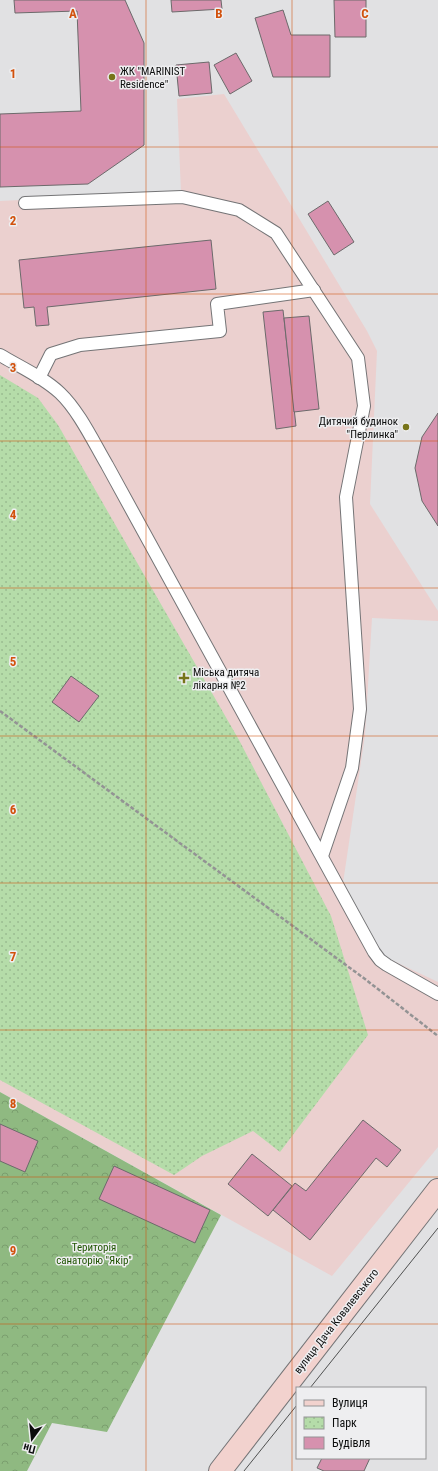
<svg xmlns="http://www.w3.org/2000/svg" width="438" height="1471" font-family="'Roboto Condensed',sans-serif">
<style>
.medical{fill:#ebd0cf}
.forest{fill:url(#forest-crowns)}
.park{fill:url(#park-dots)}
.building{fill:#d691ae;stroke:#6c6a6b}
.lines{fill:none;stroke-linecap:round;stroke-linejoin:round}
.lane-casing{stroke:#747476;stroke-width:14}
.secondary-casing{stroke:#747476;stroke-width:24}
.path{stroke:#939394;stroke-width:2.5;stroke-dasharray:4 2;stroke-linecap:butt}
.lane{stroke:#fff;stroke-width:12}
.secondary{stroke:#f2d2ce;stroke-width:22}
.tram{stroke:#505151;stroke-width:1}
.grid{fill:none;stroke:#d2510c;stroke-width:1;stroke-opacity:0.55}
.poi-dot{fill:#777419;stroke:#eeeef0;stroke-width:1.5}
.labels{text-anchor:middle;stroke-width:3;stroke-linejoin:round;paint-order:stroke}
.poi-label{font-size:11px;fill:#0c0d0d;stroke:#eeeef0;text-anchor:start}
.park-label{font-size:11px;fill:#205503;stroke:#eeeef0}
.street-label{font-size:11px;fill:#0c0d0d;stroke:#eeeef0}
.grid-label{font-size:13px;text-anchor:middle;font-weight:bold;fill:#d2510c;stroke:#eeeef0;stroke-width:3;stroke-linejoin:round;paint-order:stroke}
</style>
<defs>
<pattern id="forest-crowns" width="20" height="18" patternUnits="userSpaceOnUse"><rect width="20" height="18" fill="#8fb981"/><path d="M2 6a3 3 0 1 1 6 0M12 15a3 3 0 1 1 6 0" fill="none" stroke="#7a9e6e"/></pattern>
<pattern id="park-dots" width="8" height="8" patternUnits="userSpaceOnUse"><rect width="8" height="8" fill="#b5dca9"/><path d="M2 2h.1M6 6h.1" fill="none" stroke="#9abc90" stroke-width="1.8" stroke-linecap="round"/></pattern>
</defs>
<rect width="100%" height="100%" fill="#e1e1e3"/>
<polygon class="medical" points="224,94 367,331 377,351 370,504 438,611 438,621 372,618 365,735 343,883 383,956 438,982 438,1147 332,1276 0,1092 0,201 181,192 177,99"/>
<polygon class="forest" points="0,1092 221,1215 107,1432 52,1423 27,1471 0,1471"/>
<polygon class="park" points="0,375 38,398 58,425 239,740 331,916 368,1035 280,1152 253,1131 202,1156 174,1175 0,1080"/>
<g class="building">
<polygon points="14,0 125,0 144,43 144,145 88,184 0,187 0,114 81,111 77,11 15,13"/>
<polygon points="171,0 221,0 222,9 172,12"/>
<polygon points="334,0 366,0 366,37 335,37"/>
<polygon points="283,10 291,35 330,35 330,77 273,77 255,18"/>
<polygon points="236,53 252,81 230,94 214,65"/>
<polygon points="209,62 212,93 179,96 176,65"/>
<polygon points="328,201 354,242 334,255 308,214"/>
<polygon points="211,240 216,289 47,307 49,325 36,326 34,307 24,308 19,260"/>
<polygon points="283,310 296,426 276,429 263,312"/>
<polygon points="309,316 319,409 294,412 284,318"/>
<polygon points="438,413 438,526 422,501 415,468 422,437"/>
<polygon points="71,676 99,696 79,722 52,702"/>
<polygon points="363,1120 401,1150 387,1167 376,1158 310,1240 273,1210 295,1183 306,1191"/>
<polygon points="0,1124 38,1141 25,1172 0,1161"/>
<polygon points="252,1154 292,1186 268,1216 228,1184"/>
<polygon points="114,1166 210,1210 195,1243 99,1199"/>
<polygon points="322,1458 370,1458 364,1471 324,1471 317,1468"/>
</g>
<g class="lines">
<g class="lane-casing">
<g id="lane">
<polyline points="25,203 182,197 239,210 276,233 358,358 364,406 346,497 360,709 352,768 322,856"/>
<path d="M0,355C20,367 43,377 60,393C79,411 94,443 107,465L374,952L380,960L387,965L438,994"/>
<polyline points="39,378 51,354 80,345 220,331 217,304 314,290"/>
</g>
</g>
<g class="secondary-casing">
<polyline id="secondary" points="220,1471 438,1190"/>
</g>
<polyline class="path" points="0,711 365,979 438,1036"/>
<use href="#lane" class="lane"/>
<use href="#secondary" class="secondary"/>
<g class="tram">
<polyline points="310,1388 438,1228"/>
<polyline points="244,1471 297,1405"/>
</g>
</g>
<path class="grid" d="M146,0V1471M292,0V1471M0,147H438M0,294H438M0,441H438M0,588H438M0,736H438M0,883H438M0,1030H438M0,1177H438M0,1324H438"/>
<g class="poi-dot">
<circle cx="112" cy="77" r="4"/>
<circle cx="406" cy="427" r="4"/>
<path d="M182 672h4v4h4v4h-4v4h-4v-4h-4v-4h4z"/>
</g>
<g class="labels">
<g class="poi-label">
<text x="120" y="75">ЖК "MARINIST<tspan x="120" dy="13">Residence"</tspan></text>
<text x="398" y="425" text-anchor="end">Дитячий будинок<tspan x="398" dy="13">"Перлинка"</tspan></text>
<text x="193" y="676">Міська дитяча<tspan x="193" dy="13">лікарня №2</tspan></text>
</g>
<g class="park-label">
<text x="94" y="1251">Територія<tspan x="94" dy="13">санаторію "Якір"</tspan></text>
</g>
<g class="street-label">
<text transform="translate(336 1321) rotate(-52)" y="4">вулиця Дача Ковалевського</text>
</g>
</g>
<g class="grid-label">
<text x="73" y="18">A</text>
<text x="219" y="18">B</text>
<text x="365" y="18">C</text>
<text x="13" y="78">1</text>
<text x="13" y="225">2</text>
<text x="13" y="372">3</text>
<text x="13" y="519">4</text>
<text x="13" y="666">5</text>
<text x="13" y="814">6</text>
<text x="13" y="961">7</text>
<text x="13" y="1108">8</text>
<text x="13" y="1255">9</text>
</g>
<rect x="296" y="1387" width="130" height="72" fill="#eeeef0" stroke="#949495"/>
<rect x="304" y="1400" width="20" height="6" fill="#f2d2ce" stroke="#949495"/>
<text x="332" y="1407" font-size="12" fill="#0c0d0d">Вулиця</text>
<rect x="304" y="1417" width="20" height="12" fill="url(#park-dots)" stroke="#949495"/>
<text x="332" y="1427" font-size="12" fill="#0c0d0d">Парк</text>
<rect x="304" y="1437" width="20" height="12" fill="#d691ae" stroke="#949495"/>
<text x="332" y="1447" font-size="12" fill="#0c0d0d">Будівля</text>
<g transform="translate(32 1439) rotate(195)" stroke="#eeeef0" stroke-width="3" paint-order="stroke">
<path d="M0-3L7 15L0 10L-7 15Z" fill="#0c0d0d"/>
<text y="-6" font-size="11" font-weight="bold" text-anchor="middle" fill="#0c0d0d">Пн</text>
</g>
</svg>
